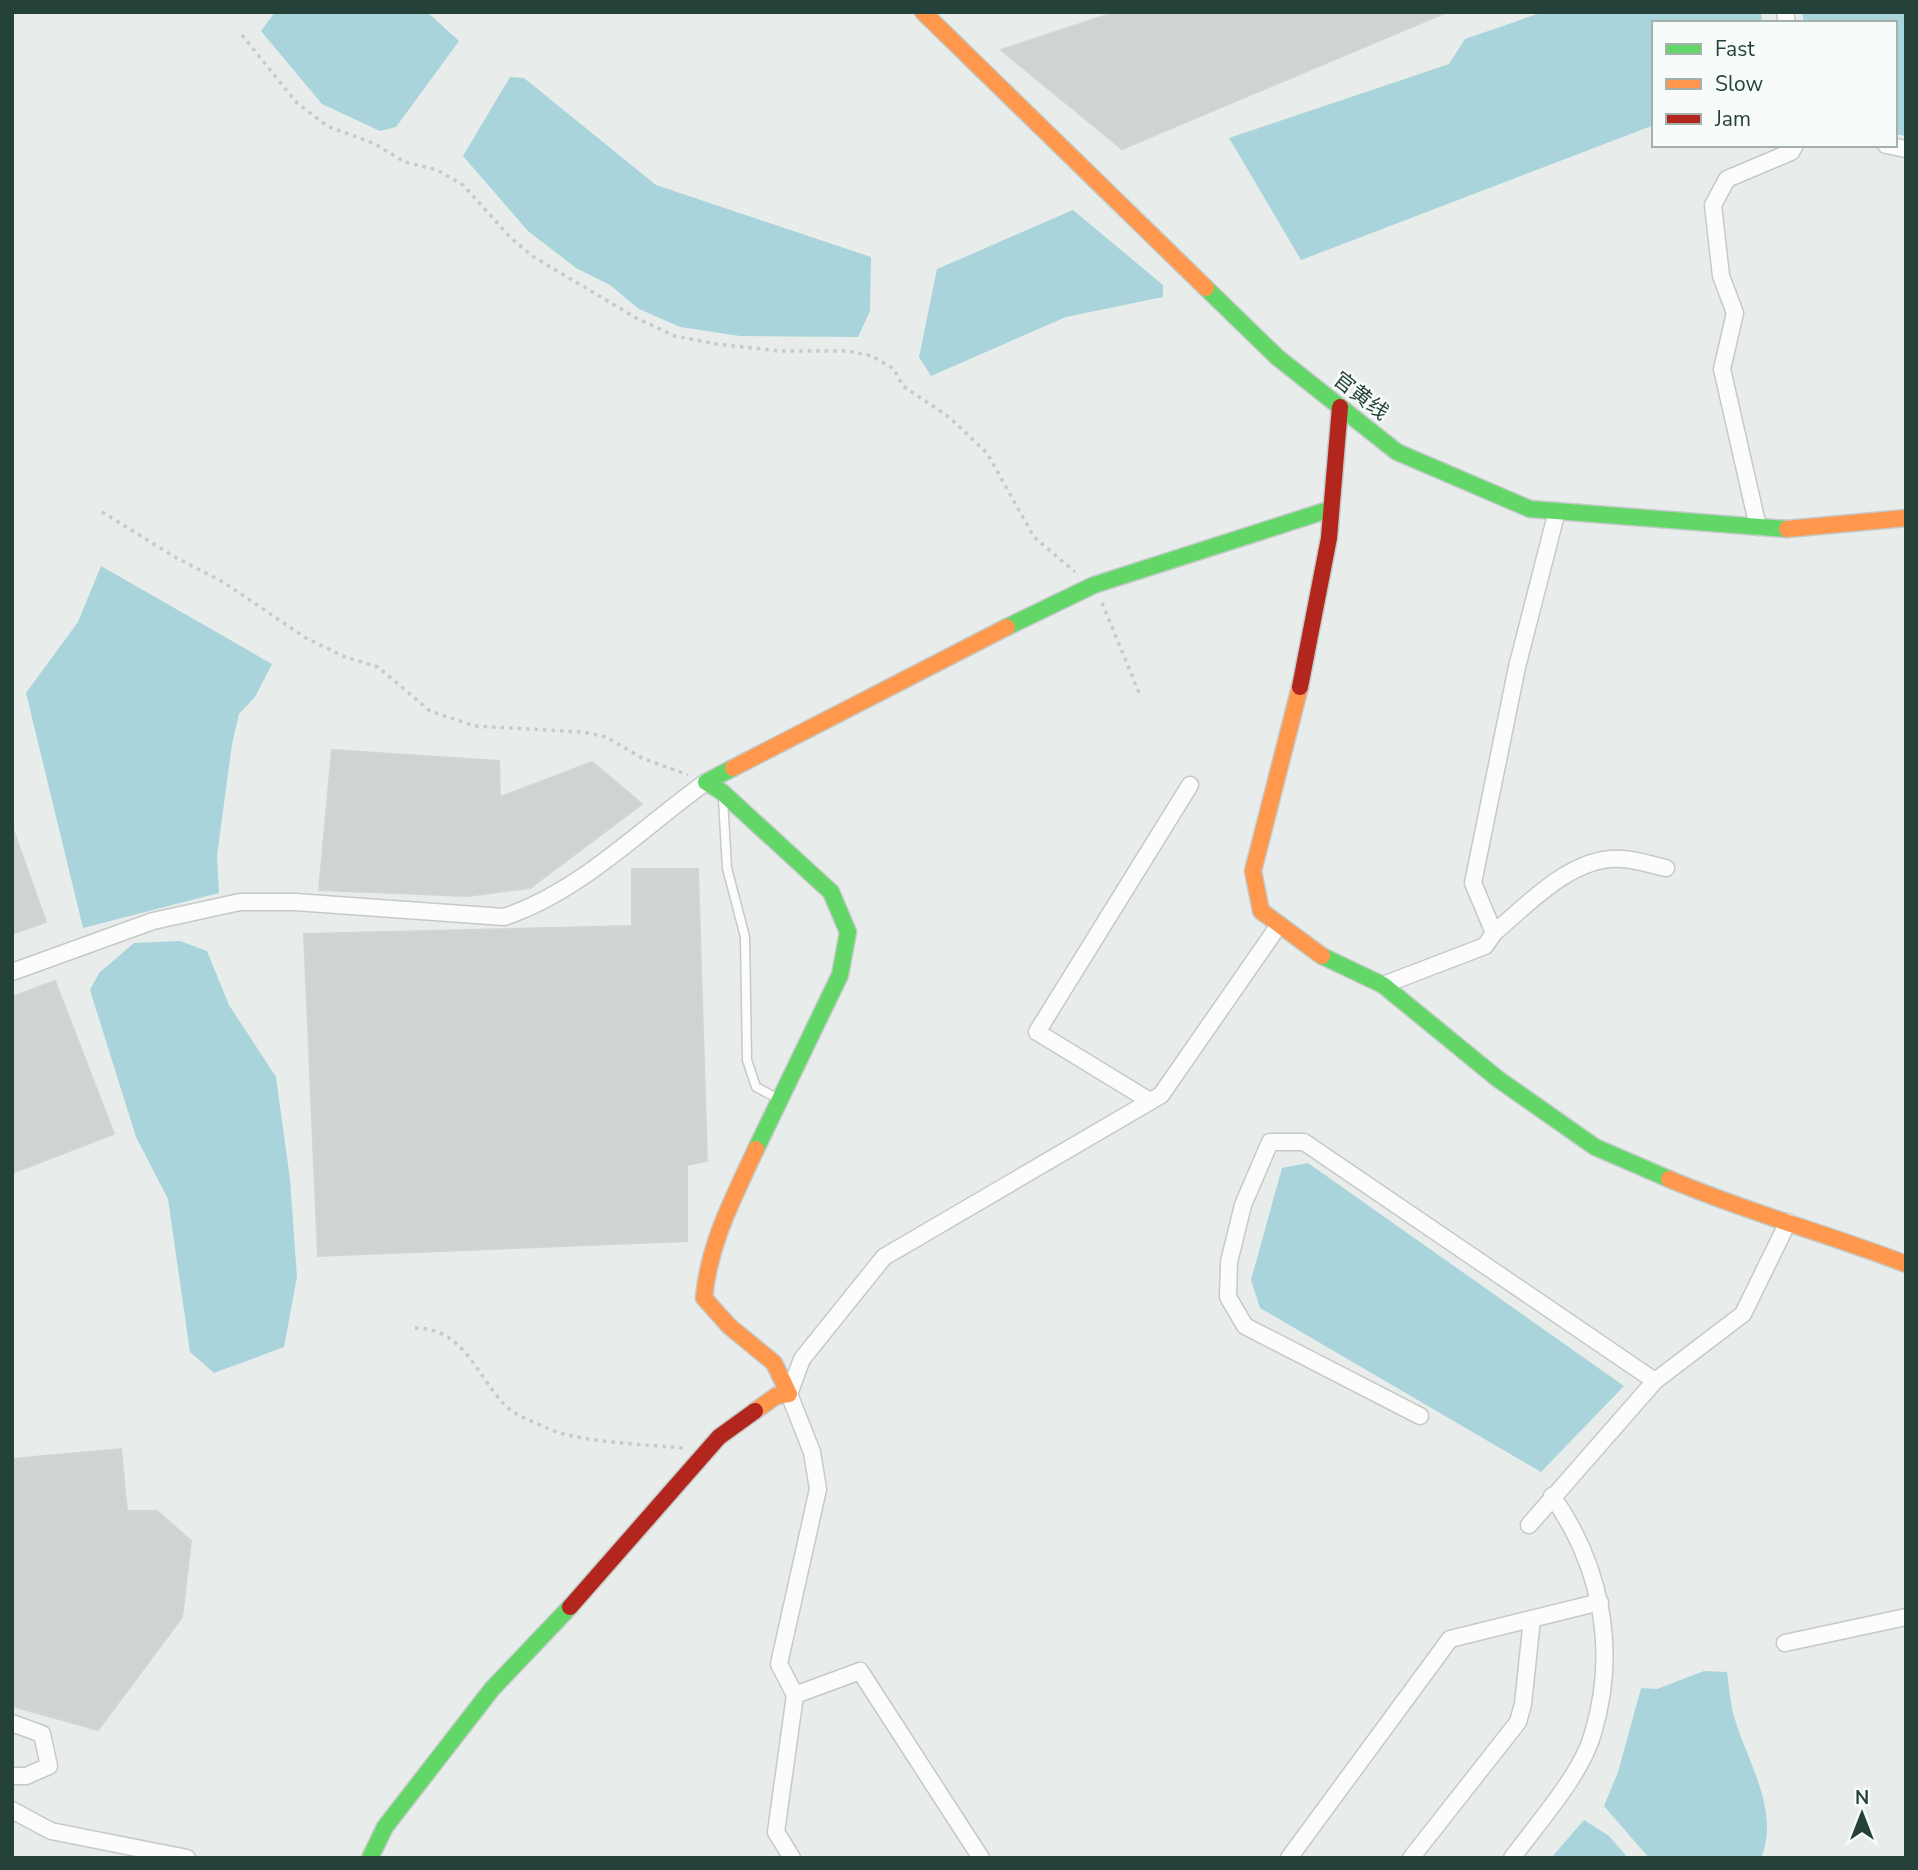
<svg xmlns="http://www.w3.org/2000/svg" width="1918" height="1870" font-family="'Nunito Sans','Noto Sans SC',sans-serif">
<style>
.water{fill:#a9d4db}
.building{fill:#cfd4d2;stroke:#d1d6d4;stroke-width:2}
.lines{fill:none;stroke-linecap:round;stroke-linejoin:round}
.lane-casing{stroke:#c5cac8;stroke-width:11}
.street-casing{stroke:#c5cac8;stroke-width:19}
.fast-casing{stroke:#c3cbc8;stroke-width:19}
.slow-casing{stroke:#c3cbc8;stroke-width:19}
.jam-casing{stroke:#c3cbc8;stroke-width:19}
.path{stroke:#c3ccca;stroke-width:3.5;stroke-dasharray:3.5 5;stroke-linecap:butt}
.lane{stroke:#fcfcfc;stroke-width:8}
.street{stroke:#fcfcfc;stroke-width:16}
.fast{stroke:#63d668;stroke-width:16}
.slow{stroke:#ff974d;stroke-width:16}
.jam{stroke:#b3261e;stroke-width:16}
.labels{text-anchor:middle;stroke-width:5;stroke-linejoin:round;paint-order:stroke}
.street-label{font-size:21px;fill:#24423a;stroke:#f7fbf9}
</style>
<rect width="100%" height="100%" fill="#e8edeb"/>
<g class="water">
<polygon points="275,12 427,12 459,41 396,127 380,131 322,104 261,31"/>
<polygon points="1543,12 1761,12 1762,23 1654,23 1654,125 1301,260 1229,138 1449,64 1465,39"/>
<polygon points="1802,12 1906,12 1906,136 1895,134 1895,23 1804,23"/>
<polygon points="510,77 524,78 656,185 871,257 870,311 858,337 740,336 680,327 639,309 610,285 576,268 528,231 463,156"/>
<polygon points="1073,210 1163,285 1163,297 1066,317 931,376 919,357 937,269"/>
<polygon points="101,566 272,664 255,697 239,714 232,744 217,856 219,893 83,928 26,693 78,622"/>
<polygon points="180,941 207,951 229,1005 276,1077 290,1179 297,1277 284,1347 214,1373 190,1352 168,1199 136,1137 90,990 99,973 134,943"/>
<polygon points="1308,1163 1624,1386 1541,1472 1260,1308 1251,1280 1282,1168"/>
<path d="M1704,1671L1727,1672C1729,1686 1730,1702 1734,1716C1746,1760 1781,1811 1761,1858H1649L1604,1806L1618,1772L1641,1688L1657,1689Z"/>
<polygon points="1584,1820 1609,1836 1628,1858 1551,1858"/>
</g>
<g class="building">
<polygon points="1116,12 1447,12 1122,149 1001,50"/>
<polygon points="332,750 499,761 500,797 592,762 642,804 530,888 468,896 319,890"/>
<polygon points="14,832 46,922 12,934 12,833"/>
<polygon points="632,869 698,869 707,1161 687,1165 687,1241 318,1256 304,934 632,926"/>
<polygon points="55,981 114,1134 12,1173 12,997"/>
<polygon points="121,1449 127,1511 157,1511 191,1541 182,1617 98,1730 12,1706 12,1459"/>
</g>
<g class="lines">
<g class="lane-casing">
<polyline id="lane" points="723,799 727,868 745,937 747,1060 756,1087 777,1098"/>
</g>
<g class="street-casing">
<g id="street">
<polyline points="1785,12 1787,23"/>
<polyline points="1886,145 1906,149"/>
<polyline points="1758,527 1722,369 1735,313 1721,276 1713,205 1727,179 1791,152 1795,145"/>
<path d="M1494,933C1528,904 1574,854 1623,859C1637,860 1652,865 1666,868"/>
<path d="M12,972L153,921L240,902H295L504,917C579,893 643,827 706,782"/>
<polyline points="1383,985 1485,946 1494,933 1473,883 1517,667 1557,511"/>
<polyline points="1150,1101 1037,1032 1190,785"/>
<polyline points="1420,1416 1245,1326 1228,1297 1229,1262 1243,1205 1270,1142 1304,1142 1655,1381"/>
<polyline points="1529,1525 1655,1381 1743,1314 1788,1222"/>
<polyline points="1785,1643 1906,1617"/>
<polyline points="795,1695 779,1664 818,1489 812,1452 789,1394 802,1359 884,1257 1161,1095 1279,925"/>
<polyline points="12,1723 42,1734 49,1766 26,1776 12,1776"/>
<polyline points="12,1810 51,1831 187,1858"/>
<polyline points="792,1858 776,1832 795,1695 860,1671 981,1858"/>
<polyline points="1289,1858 1450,1639 1600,1602"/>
<polyline points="1411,1858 1518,1722 1523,1704 1532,1619"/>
<path d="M1512,1858C1537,1824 1582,1774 1593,1733C1618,1650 1601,1565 1552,1496"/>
</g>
</g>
<g class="fast-casing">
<g id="fast">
<polyline points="1206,288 1277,357 1397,452 1530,509 1787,529"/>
<polyline points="1007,627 1094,585 1331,509"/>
<polyline points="733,768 706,782 722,792 831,892 848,932 840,975 756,1149"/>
<polyline points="1322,956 1383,985 1498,1079 1595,1147 1669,1179"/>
<polyline points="370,1858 385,1827 492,1689 570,1607"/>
</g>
</g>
<g class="slow-casing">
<g id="slow">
<polyline points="923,12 1206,288"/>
<polyline points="1787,529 1906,518"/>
<polyline points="1300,687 1253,871 1261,911 1322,956"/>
<polyline points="733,768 1007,627"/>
<path d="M1669,1179C1746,1212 1828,1234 1906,1264"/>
<path d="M755,1411L776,1396L789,1394L774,1363L729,1326L704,1298C709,1243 733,1199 756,1149"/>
</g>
</g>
<g class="jam-casing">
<g id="jam">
<polyline points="1300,687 1329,538 1340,407"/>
<polyline points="570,1607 719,1437 755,1411"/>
</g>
</g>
<g class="path">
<polyline points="242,35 296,102 327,126 375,144 405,162 437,170 463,185 510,237 532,256 638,319 675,336 717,344 779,351 848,351 872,356 894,369 903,386 949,417 987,453 1034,537 1075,572"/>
<polyline points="102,512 175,557 223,582 306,638 345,657 378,667 430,711 475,726 583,732 606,737 642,758 688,775"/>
<polyline points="1102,603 1140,695"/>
<path d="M415,1328C464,1328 476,1375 505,1405C514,1415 534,1422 547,1428C575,1442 651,1445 684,1448"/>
</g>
<use href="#lane" class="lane"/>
<use href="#street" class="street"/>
<use href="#fast" class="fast"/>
<use href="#slow" class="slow"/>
<use href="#jam" class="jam"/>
</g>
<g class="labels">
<g class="street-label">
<text transform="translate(1361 396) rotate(38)" y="7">官黄线</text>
</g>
</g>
<rect width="1918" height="1870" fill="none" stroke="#24423a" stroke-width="28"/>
<rect x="1652" y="21" width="245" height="126" fill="#f7fbf9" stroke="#a3b1ad" stroke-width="2"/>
<rect x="1666" y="44" width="35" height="10" fill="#63d668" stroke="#a3b1ad" stroke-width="2"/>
<text x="1715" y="56" font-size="21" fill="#24423a">Fast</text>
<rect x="1666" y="79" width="35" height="10" fill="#ff974d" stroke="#a3b1ad" stroke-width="2"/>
<text x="1715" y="91" font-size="21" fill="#24423a">Slow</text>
<rect x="1666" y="114" width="35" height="10" fill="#b3261e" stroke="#a3b1ad" stroke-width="2"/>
<text x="1715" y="126" font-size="21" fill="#24423a">Jam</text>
<g transform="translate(1862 1814)" stroke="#f7fbf9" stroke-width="5" paint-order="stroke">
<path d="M0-5L12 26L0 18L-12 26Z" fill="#24423a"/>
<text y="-10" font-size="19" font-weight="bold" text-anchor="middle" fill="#24423a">N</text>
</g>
</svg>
